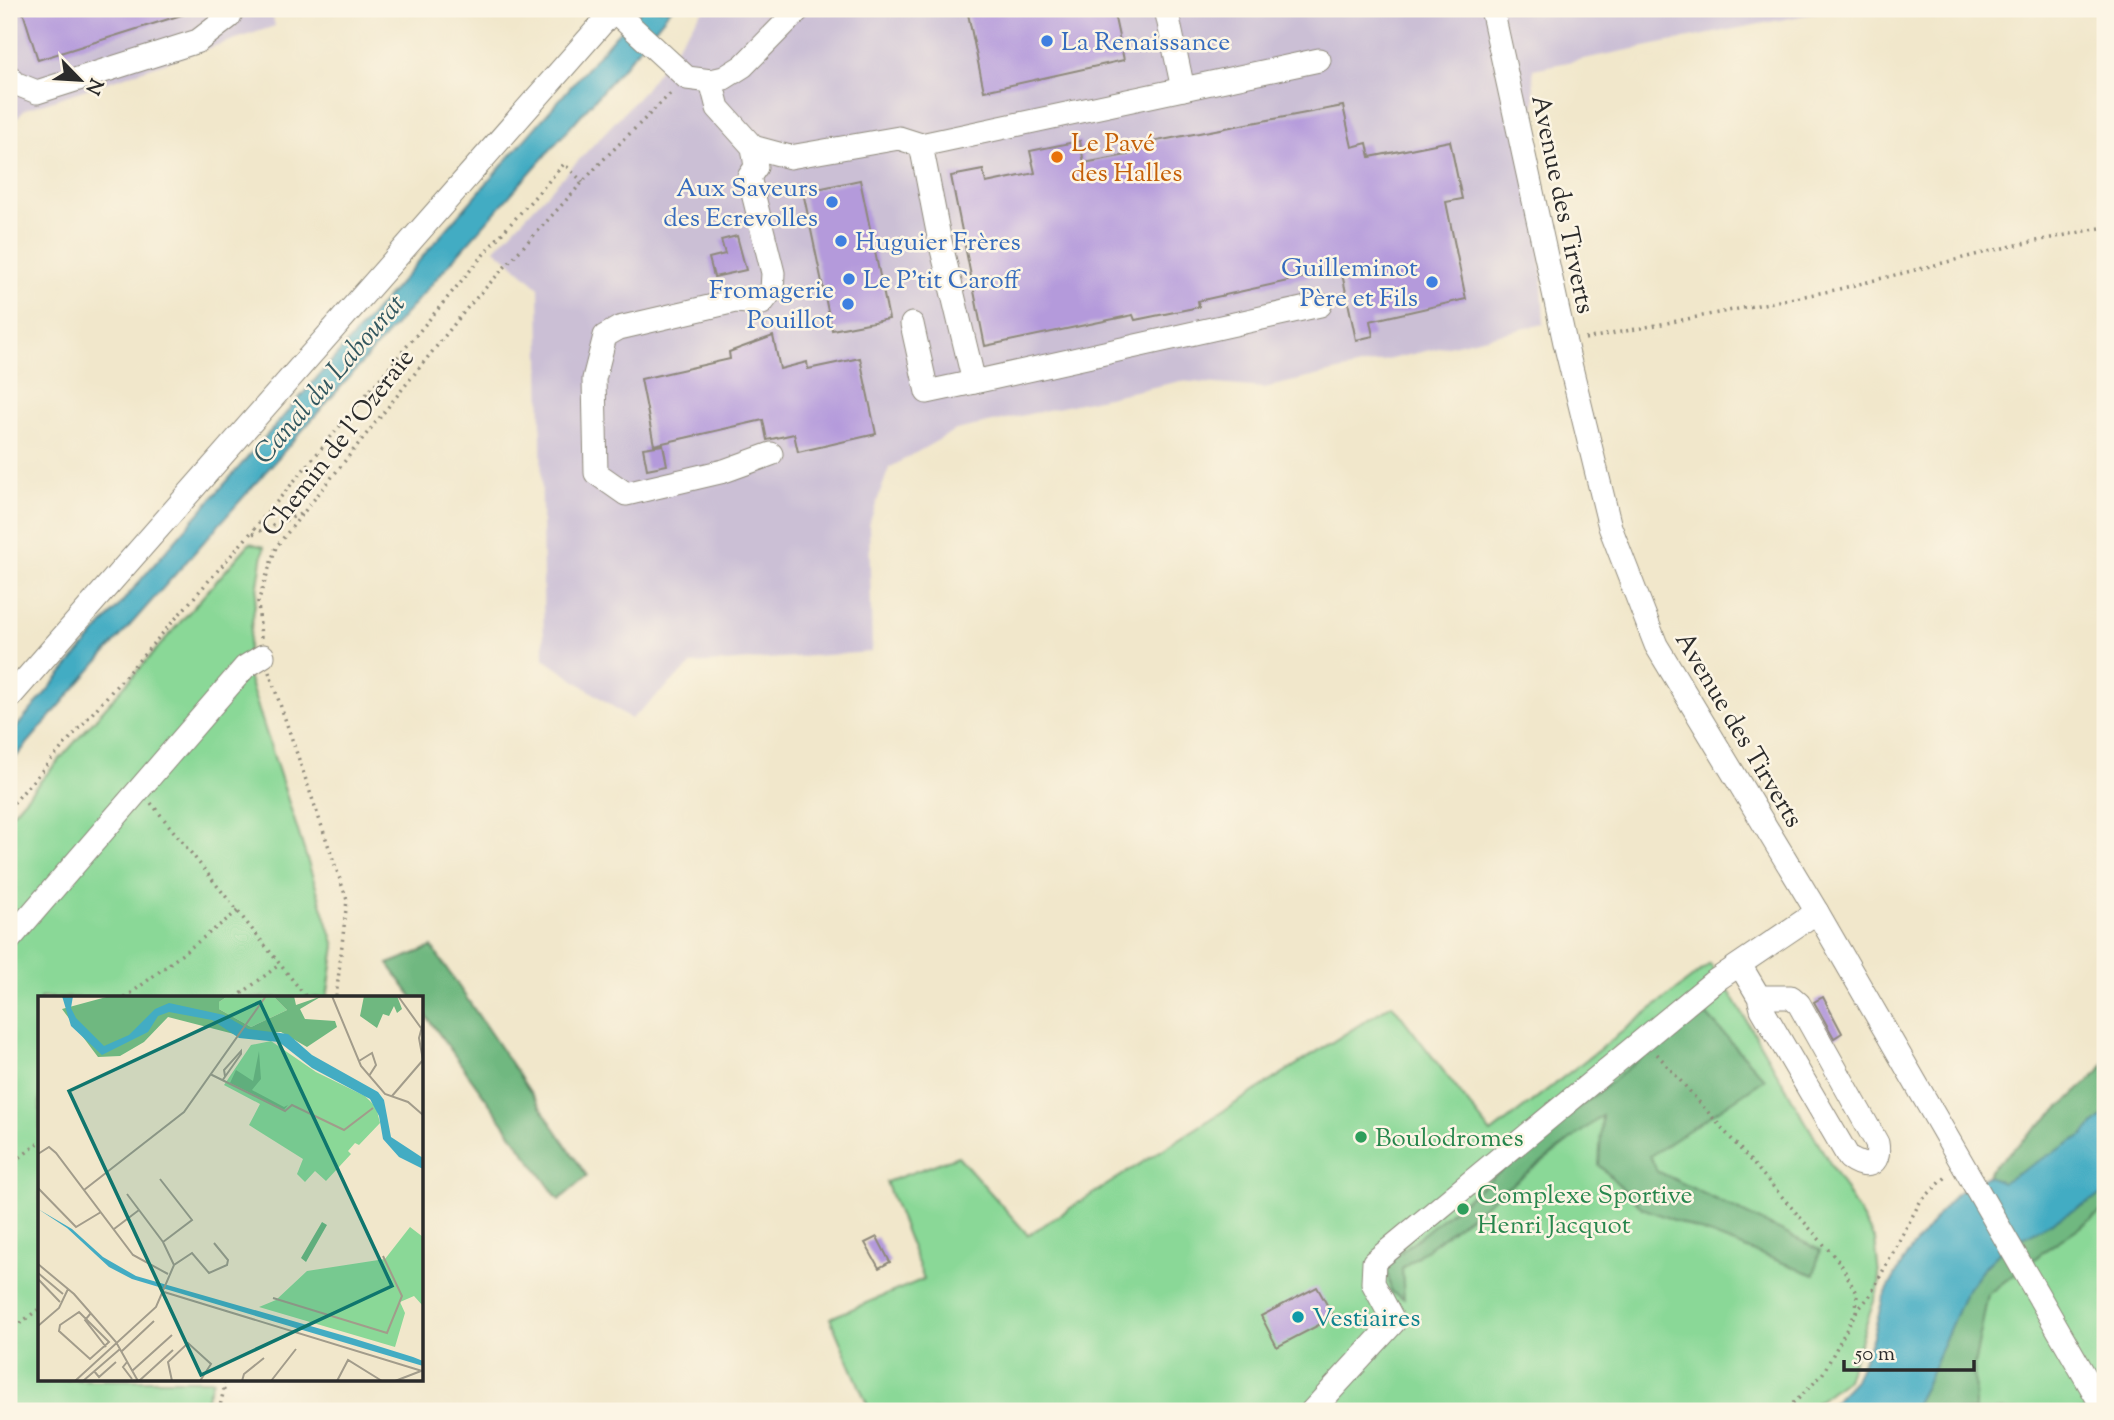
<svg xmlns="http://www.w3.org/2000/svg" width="2114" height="1420" font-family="'Sorts Mill Goudy',serif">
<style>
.industrial{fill:#cbbfd5}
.green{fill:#8ad897;stroke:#5a8261;stroke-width:2}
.forest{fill:#6fb880;stroke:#4d7256;stroke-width:2}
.water{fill:#43acc3;stroke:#376c77;stroke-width:2}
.building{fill:#b49adb}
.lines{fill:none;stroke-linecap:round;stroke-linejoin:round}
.minor-casing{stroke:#8e897b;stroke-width:25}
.path{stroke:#8e897b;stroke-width:3.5;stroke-dasharray:2 5;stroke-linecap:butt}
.minor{stroke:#fff;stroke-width:23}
.shop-dot{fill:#3f7fe0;stroke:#fcf5e5;stroke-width:2.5}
.food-dot{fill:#e8710a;stroke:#fcf5e5;stroke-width:2.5}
.leisure-dot{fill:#2e9e5b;stroke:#fcf5e5;stroke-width:2.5}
.culture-dot{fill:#0f9aa8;stroke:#fcf5e5;stroke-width:2.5}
.labels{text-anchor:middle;stroke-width:5;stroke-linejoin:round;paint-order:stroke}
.shop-label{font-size:26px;fill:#366cbe;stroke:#fcf5e5;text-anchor:start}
.food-label{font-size:26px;fill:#c56008;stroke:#fcf5e5;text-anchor:start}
.street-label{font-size:26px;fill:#2b2b2b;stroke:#fcf5e5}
.leisure-label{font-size:26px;fill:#27864d;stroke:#fcf5e5;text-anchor:start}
.culture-label{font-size:26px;fill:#0d838f;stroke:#fcf5e5;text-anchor:start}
.water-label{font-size:28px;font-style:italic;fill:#335860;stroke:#fcf5e5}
.inset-road{fill:none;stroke:#a29c8b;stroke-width:2}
.view{fill:#0f766e;fill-opacity:0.15;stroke:#0f766e;stroke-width:3.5}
.inset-edge{fill:none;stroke:#2b2b2b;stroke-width:3.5}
</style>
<rect width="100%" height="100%" fill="#fcf5e5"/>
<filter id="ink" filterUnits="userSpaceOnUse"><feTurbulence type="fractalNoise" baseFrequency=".0143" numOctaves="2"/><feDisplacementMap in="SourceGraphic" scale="14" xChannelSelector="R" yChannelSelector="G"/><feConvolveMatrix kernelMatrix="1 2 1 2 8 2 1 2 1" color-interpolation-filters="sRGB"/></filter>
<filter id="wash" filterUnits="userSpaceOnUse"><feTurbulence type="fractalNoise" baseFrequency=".00686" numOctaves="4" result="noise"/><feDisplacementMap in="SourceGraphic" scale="28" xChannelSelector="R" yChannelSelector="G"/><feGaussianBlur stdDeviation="1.57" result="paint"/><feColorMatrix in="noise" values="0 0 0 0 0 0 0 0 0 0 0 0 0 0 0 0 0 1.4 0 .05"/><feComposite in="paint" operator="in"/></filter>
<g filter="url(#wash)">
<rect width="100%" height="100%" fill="#f1e7cb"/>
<g class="industrial">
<polygon points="9,9 271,9 275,26 26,109 9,126"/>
<polygon points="704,9 1836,9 1533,69 1544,324 1264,388 1181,381 956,430 889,468 869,524 872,652 692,664 631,719 544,659 539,287 495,249 642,93"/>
</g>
<g class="green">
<polygon points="250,543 264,547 245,667 335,946 327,998 40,998 40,1380 213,1380 202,1411 9,1411 9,817"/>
<polygon points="1710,964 1732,996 1875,1240 1880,1284 1847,1379 1805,1411 870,1411 830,1318 924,1279 886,1182 958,1156 1028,1235 1392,1004 1491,1133"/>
<polygon points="2105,1210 2105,1411 1975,1411 1974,1365 1988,1294 2047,1249"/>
</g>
<g class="forest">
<polygon points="432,947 587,1176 559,1200 422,1010 422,998 413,998 388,964"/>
<polygon points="1701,1009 1765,1079 1650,1156 1657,1171 1820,1250 1814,1275 1642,1208 1599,1165 1602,1116 1402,1268 1404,1299 1391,1292 1386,1264"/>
<polygon points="2105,1061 2105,1210 2047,1249 1988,1294 1974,1365 1975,1411 1892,1411 1990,1170 2098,1073"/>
</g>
<g class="water">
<polygon points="642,9 671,9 625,65 80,682 9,765 9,736 145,575 615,36"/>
<polygon points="2105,1114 2105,1193 2003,1249 1983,1269 1965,1293 1924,1388 1912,1411 1825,1411 1855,1380 1872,1339 1883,1298 1906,1256 1955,1194 1987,1176 2003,1182 2083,1135"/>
</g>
<g id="blocks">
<g class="building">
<polygon points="22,9 191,9 191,12 38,60"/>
<polygon points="967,9 1113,9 1124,60 984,91"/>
<polygon points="1343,106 1352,147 1367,143 1370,157 1450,141 1462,199 1446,202 1466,299 1370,321 1373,336 1356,340 1341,269 1198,301 1199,307 1135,320 1133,315 985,346 951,176 983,170 986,183 1035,173 1030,151 1080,141 1084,163 1132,154 1130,146"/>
<polygon points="860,180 889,319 832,330 803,192"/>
<polygon points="737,236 746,270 714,277 709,258 725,254 721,240"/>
<polygon points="773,336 780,369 807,362 808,369 860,358 876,434 798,452 794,434 767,440 763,420 654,445 641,379 730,359 729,352"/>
<polygon points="663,445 667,465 647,469 643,448"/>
<polygon points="1823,997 1842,1033 1834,1038 1814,1002"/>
<polygon points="877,1237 890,1262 879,1268 865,1243"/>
<polygon points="1317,1287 1334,1317 1277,1347 1261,1316"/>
</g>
</g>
</g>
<g filter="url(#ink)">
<use href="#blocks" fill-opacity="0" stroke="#8e897b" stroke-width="2"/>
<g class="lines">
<g class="minor-casing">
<g id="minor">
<polyline points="612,9 687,78 711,81 724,78 743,66 799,9"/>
<polyline points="1166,9 1183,89"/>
<polyline points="1492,9 1565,343 1610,527 1656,645 1817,912 2105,1411"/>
<polyline points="9,76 12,82 37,92 198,41 229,17 233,9"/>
<polyline points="711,81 718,108 753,147 756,167 749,177 773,273 772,290 762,303 735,301 619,328 605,336 594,379 596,473 626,494 724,471 771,454"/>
<polyline points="921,145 939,237 974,382 1320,305"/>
<polyline points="753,147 790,157 899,138 921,145 1319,60"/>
<polyline points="912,324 927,392 974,382"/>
<polyline points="9,698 613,11"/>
<polyline points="9,940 245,667 263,656"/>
<path d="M1740,965L1759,997L1762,1009L1849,1158C1866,1170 1881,1166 1877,1143L1799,1004L1791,997H1759"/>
<polyline points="1312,1411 1394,1322 1373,1283 1374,1262 1712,983 1817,912"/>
</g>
</g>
<g class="path">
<polyline points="1585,339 1835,290 2007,247 2105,227"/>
<polyline points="253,534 300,514"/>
<polyline points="261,638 258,602 276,547 468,307 602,161 673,91"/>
<polyline points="269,672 347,900 336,998"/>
<polyline points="151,803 307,998"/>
<polyline points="9,808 249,535 489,248 564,164 583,182"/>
<polyline points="125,998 238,911"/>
<polyline points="236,998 280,964"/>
<polyline points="1657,1054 1841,1264 1857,1295 1856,1312"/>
<polyline points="9,1166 40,1142"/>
<polyline points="9,1332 40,1308"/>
<polyline points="219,1411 226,1380"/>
<polyline points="1781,1411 1796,1401 1822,1375 1856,1312 1869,1297 1920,1202 1947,1176"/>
</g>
<use href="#minor" class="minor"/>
</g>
</g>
<g class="shop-dot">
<circle cx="1047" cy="41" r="7"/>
<circle cx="832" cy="202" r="7"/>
<circle cx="841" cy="241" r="7"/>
<circle cx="849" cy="279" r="7"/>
<circle cx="1432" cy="282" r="7"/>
<circle cx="848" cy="304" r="7"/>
</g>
<circle class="food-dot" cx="1057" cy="157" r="7"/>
<g class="leisure-dot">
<circle cx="1361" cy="1137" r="7"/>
<circle cx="1463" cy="1209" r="7"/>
</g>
<circle class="culture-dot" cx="1298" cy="1317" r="7"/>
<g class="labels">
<g class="shop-label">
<text x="1061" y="50">La Renaissance</text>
<text x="818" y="196" text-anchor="end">Aux Saveurs<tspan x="818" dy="30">des Ecrevolles</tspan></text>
<text x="855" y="250">Huguier Frères</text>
<text x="1418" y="276" text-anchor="end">Guilleminot<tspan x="1418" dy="30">Père et Fils</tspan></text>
<text x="863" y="288">Le P'tit Caroff</text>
<text x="834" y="298" text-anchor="end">Fromagerie<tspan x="834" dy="30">Pouillot</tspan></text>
</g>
<g class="food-label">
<text x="1071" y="151">Le Pavé<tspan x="1071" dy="30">des Halles</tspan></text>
</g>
<g class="street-label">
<text transform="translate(1564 204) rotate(78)" y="9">Avenue des Tirverts</text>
<text transform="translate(337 442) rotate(-52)" y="9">Chemin de l'Ozeraie</text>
<text transform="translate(1740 729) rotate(59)" y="9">Avenue des Tirverts</text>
</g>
<g class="leisure-label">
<text x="1375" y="1146">Boulodromes</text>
<text x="1477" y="1203">Complexe Sportive<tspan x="1477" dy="30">Henri Jacquot</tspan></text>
</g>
<g class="culture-label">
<text x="1312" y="1326">Vestiaires</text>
</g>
<g class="water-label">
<text transform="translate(328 378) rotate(-49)" y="10">Canal du Labourat</text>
</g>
</g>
<g transform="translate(38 996)">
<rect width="385" height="385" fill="#f1e7cb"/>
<path d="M190,0H235L249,14L213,31L181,13V6ZM233,45L278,76L327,100L338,111L342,127L321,149L317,147L310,155L313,158L288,185L277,175L267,186L259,178L265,163L211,129L222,108L186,89L213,49ZM372,231L385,241V310L376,300L362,306L367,317L357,351L221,311L238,304L269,275L347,263Z" fill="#8ad897"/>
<path d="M72,0H190L181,6V13L213,31L249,14L235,0H256L258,9L284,0L262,13L267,23L297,25L299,31L269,51L243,36L196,38L130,21L106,46L82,60L60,61L24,13ZM326,0H359L364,13L359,17L356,10L351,20L345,18L339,32L322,20ZM221,55L223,83L214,94L246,111L250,109L246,114L192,87L198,74L215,85ZM284,226L289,229L268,266L263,262Z" fill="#6fb880"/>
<path d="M24,0H35L33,12L38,22L66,50L91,39L117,13L131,7L186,19L210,33L250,38L274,59L340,96L346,104L353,141L385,162V173L361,161L345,143L341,120L332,103L274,72L241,46L201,42L174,24L131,16L120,20L110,36L64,59L33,30ZM0,213L34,233L65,261L98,280L314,342L375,361L385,365V370L94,283L71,271L29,232Z" fill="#43acc3"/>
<path class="inset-road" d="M294,0L323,70L347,98L370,106L385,119M360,0L383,32M385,64L381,42L385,27M321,65L334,57L338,69L331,80M172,78L247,115L254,109L306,134L335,112M184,85L203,58V55L186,74L187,80M354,100L385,64M0,158L11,151L18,157L95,259L130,278M122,183L154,224L125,246M0,192L38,231L63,216M46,194L146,116L228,0M89,198L125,246L136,269M76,233L101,214M0,268L36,298L78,346L100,385M0,277L25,298M0,283L22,306M126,296L384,375M235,302L349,337L364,300L345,260M41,316L71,346L52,363L21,335L22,329ZM53,317L47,324L68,351M0,330L21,312L30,293M84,355L116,325M89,366L85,371L94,383M56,375L61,381L78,366M94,375L134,339M37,385L118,311L136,269L154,257L171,277L189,269L190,264L176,247M45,385L82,353M101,385L135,354M134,385L130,366L150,347L173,368L162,385M204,385L206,378L226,362M233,385L258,353M299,385L310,364L344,385M357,385L383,375"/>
<path class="view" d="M222,6L354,290L163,379L31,95Z"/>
<rect width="385" height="385" class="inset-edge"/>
</g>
<rect width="2114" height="1420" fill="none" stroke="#fcf5e5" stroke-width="35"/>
<g transform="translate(80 80) rotate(115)" stroke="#fcf5e5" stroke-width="5" paint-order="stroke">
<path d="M0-5L12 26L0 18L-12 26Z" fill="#2b2b2b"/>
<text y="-10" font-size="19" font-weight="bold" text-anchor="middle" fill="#2b2b2b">N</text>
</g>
<path d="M1844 1360v10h130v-10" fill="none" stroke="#2b2b2b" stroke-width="3.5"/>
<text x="1855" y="1360" font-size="21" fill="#2b2b2b" stroke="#fcf5e5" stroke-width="5" paint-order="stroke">50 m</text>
</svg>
